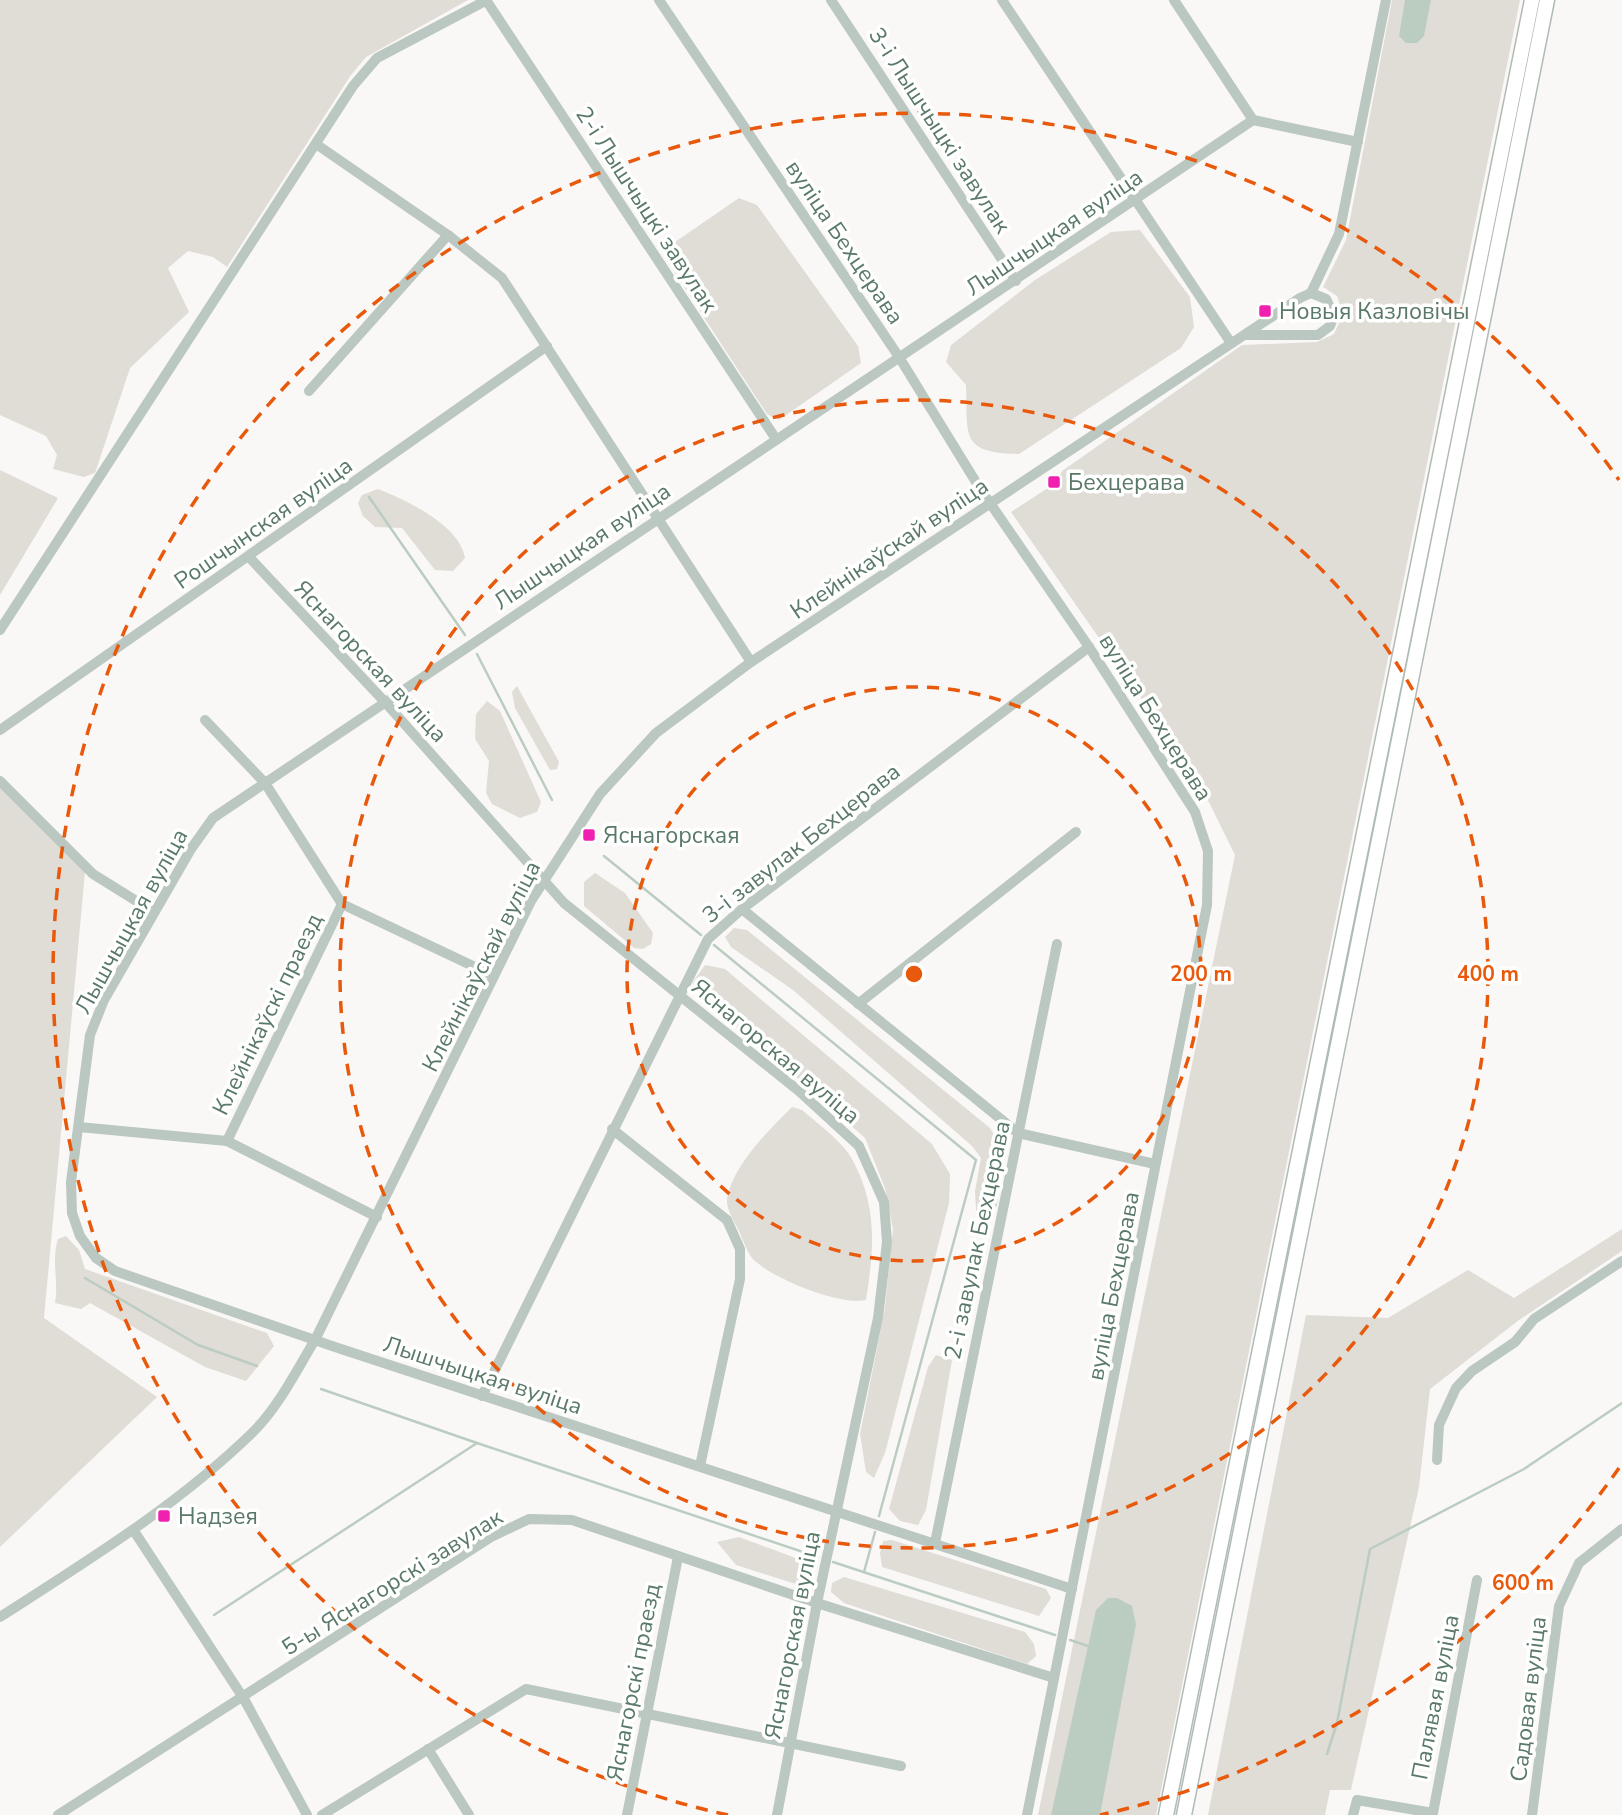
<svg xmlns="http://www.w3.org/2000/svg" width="1622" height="1815" font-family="'Nunito Sans',sans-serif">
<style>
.green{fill:#e0dcd6}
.water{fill:#bbcdc1}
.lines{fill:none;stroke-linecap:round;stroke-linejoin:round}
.stream{stroke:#bbcdc1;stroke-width:2.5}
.highway-casing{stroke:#b0bbb5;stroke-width:17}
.minor{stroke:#bbc7c1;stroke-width:10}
.highway{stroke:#fff;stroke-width:14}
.ring{fill:none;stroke:#e8590c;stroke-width:3.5;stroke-dasharray:12 9}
.poi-dot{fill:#f021b0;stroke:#fff;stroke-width:2.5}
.labels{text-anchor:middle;stroke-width:7;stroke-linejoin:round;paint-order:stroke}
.street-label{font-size:23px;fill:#5a7969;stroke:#fff}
.poi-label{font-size:23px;fill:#5a7969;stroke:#fff;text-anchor:start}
.centre{fill:#e8590c;stroke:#fff;stroke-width:3.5}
.ring-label{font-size:21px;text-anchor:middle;font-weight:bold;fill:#e8590c;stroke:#fff;stroke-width:7;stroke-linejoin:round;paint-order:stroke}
</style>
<rect width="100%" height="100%" fill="#faf8f7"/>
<g class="green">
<polygon points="0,0 468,0 366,57 351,75 227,267 213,257 188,251 168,268 189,312 130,368 95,473 84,477 53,469 57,455 46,436 0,415"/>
<polygon points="1392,0 1520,0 1156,1815 1038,1815 1235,855 1197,778 1011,512 1057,482 1062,471 1242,345 1317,342 1334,334 1343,314 1337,296 1323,287 1346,240"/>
<polygon points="739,198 757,205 858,346 861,363 779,420 767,414 669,264 675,242"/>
<path d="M1140,230L1190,297L1194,327L1181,348L1019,454C959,453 968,435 966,385L946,362L951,345L1035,280L1111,232Z"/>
<polygon points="0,470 58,498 0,595"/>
<path d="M378,489C406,500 460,525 465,558L453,571L435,570L402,528L375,527L363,516L358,503L362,495Z"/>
<polygon points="517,686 559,762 557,769 550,770 515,708 512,692"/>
<polygon points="487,701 500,711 541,802 537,812 520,818 492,804 486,793 489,761 475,739 476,714"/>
<polygon points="0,783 85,872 44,1318 157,1397 0,1547"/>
<polygon points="595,873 625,893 653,933 651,944 643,949 634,948 584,906 584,882"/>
<polygon points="734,928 747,930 990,1128 1003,1150 997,1206 988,1216 976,1211 975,1191 981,1158 972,1146 793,990 731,947 725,937"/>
<polygon points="705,965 725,969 932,1144 950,1174 949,1203 885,1453 874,1478 866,1472 860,1434 885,1308 893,1229 885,1188 865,1138 798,1078 699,996 693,982"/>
<path d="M792,1107L802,1110C816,1122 844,1143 852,1159C878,1206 874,1250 866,1300C840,1306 770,1278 752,1258C746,1250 742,1237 738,1229C733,1220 726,1208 727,1199C733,1165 769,1130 792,1107Z"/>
<polygon points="1622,1229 1622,1251 1519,1320 1430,1389 1419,1487 1351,1790 1330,1790 1325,1815 1208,1815 1306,1315 1388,1318 1468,1270 1514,1298"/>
<path d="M66,1236L79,1250L85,1269L267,1333L274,1346L246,1381L205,1367L90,1303L81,1309L55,1303C59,1281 51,1261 58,1239Z"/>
<polygon points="936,1355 952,1360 926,1510 918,1525 900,1521 889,1509 928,1367"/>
<polygon points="739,1537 812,1564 813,1576 802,1586 736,1565 717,1542"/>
<polygon points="892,1540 1046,1589 1051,1598 1039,1616 882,1567 880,1553 883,1541"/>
<polygon points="844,1577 1025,1632 1034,1644 1036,1656 1027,1664 844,1603 831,1592 832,1583"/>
</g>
<g class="water">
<polygon points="1405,0 1431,0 1424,36 1417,43 1406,43 1399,36"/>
<polygon points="1108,1598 1117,1598 1132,1606 1136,1624 1100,1815 1051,1815 1096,1610"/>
</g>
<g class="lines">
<g class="stream">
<polyline points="369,497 465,635"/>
<polyline points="477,654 552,800"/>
<polyline points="604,856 701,935"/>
<polyline points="714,945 976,1160 879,1516"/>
<polyline points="85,1278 198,1345 257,1366"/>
<polyline points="321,1389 477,1443"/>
<polyline points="833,1562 1055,1635"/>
<polyline points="864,1572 875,1532"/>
<polyline points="214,1615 477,1443 818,1557"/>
<polyline points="1070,1640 1088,1646"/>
<polyline points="1327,1754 1337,1723 1370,1549 1524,1469 1622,1403"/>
</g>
<g class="highway-casing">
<g id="highway">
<polyline points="1166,1815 1532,0"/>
<polyline points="1184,1815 1547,0"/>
</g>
</g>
<g class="minor">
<polyline points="486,0 776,439"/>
<polyline points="659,0 899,357 979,487 1089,647 1195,812 1208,851 1207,905 1027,1815"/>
<polyline points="831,0 1016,281"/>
<polyline points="1002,0 1231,343"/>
<polyline points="1174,0 1253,120 1358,142"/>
<polyline points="316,144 448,235 502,278 751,662"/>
<polyline points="1311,293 1339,234 1386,0"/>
<polyline points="309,391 448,235"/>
<polyline points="249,557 384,701 564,903 799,1091 859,1146 884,1202 887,1242 878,1318 817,1603 777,1815"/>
<polyline points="0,630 353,86 377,58 487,0"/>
<polyline points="205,720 265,783 342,904 494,976"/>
<polyline points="0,730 547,346"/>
<polyline points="0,781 93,874 154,912"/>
<polyline points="742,909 1018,1133 1155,1164"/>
<polyline points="858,1004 1076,832"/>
<polyline points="79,1127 227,1141 377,1217"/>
<polyline points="612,1129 727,1220 740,1249 740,1279 700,1466"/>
<polyline points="227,1141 342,904"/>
<polyline points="482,1396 708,939 742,909 1089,647"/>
<polyline points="1437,1460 1439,1425 1456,1388 1472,1371 1515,1342 1534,1319 1622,1261"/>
<polyline points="134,1531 244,1699 307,1815"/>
<polyline points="935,1543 1057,944"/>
<polyline points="1072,1589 335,1347 115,1271 96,1258 80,1236 72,1213 71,1182 90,1035 104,1000 191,849 213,818 1253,120"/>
<path d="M0,1617C87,1561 177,1506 252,1433C278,1408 296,1371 315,1340L531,901L600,794L656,733L751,662L1300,298L1311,293L1326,299L1334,316L1330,326L1318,335H1244"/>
<polyline points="428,1749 469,1815"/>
<polyline points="58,1815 491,1537 529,1519 572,1520 817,1603 1054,1678"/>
<polyline points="322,1815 526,1689 901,1766"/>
<polyline points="627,1815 678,1557"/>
<polyline points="1353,1815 1357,1800 1433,1813 1477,1580"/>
<polyline points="1532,1815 1559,1606 1579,1563 1622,1529"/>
</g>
<use href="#highway" class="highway"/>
</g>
<g class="ring">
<circle cx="914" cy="974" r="287"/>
<circle cx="914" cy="974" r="574"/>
<path d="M1619 1468A861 861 0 0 1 1100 1815M728 1815A861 861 0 1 1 1619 480"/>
</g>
<g class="poi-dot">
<rect x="1258" y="304" width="14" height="14" rx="3.5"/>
<rect x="1047" y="475" width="14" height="14" rx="3.5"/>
<rect x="582" y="828" width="14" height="14" rx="3.5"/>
<rect x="157" y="1509" width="14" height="14" rx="3.5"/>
</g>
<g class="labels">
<g class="street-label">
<text transform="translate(940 130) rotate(57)" y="8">3-і Лышчыцкі завулак</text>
<text transform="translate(647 209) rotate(57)" y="8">2-і Лышчыцкі завулак</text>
<text transform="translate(1054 232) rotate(-34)" y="8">Лышчыцкая вуліца</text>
<text transform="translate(845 242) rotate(56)" y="8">вуліца Бехцерава</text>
<text transform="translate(263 523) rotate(-35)" y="8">Рошчынская вуліца</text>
<text transform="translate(582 546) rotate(-34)" y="8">Лышчыцкая вуліца</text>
<text transform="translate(889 548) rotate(-34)" y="8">Клейнікаўскай вуліца</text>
<text transform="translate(371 661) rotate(47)" y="8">Яснагорская вуліца</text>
<text transform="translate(1156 717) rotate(58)" y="8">вуліца Бехцерава</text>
<text transform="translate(801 843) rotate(-38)" y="8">3-і завулак Бехцерава</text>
<text transform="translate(131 921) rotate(-61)" y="8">Лышчыцкая вуліца</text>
<text transform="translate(481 966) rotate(-63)" y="8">Клейнікаўскай вуліца</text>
<text transform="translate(267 1014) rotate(-64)" y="8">Клейнікаўскі праезд</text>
<text transform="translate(776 1051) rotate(40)" y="8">Яснагорская вуліца</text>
<text transform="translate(977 1240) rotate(-78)" y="8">2-і завулак Бехцерава</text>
<text transform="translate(1113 1286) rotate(-79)" y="8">вуліца Бехцерава</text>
<text transform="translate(483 1375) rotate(18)" y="8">Лышчыцкая вуліца</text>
<text transform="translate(392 1582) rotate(-32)" y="8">5-ы Яснагорскі завулак</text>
<text transform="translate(792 1635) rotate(-79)" y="8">Яснагорская вуліца</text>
<text transform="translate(633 1682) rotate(-79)" y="8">Яснагорскі праезд</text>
<text transform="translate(1435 1697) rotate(-79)" y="8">Палявая вуліца</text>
<text transform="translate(1528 1699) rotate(-83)" y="8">Садовая вуліца</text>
</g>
<g class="poi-label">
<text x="1279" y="319">Новыя Казловічы</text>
<text x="1068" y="490">Бехцерава</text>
<text x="603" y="843">Яснагорская</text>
<text x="178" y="1524">Надзея</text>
</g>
</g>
<circle cx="914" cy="974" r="10" class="centre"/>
<g class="ring-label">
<text x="1201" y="981">200 m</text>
<text x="1488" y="981">400 m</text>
<text x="1523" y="1590">600 m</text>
</g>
</svg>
